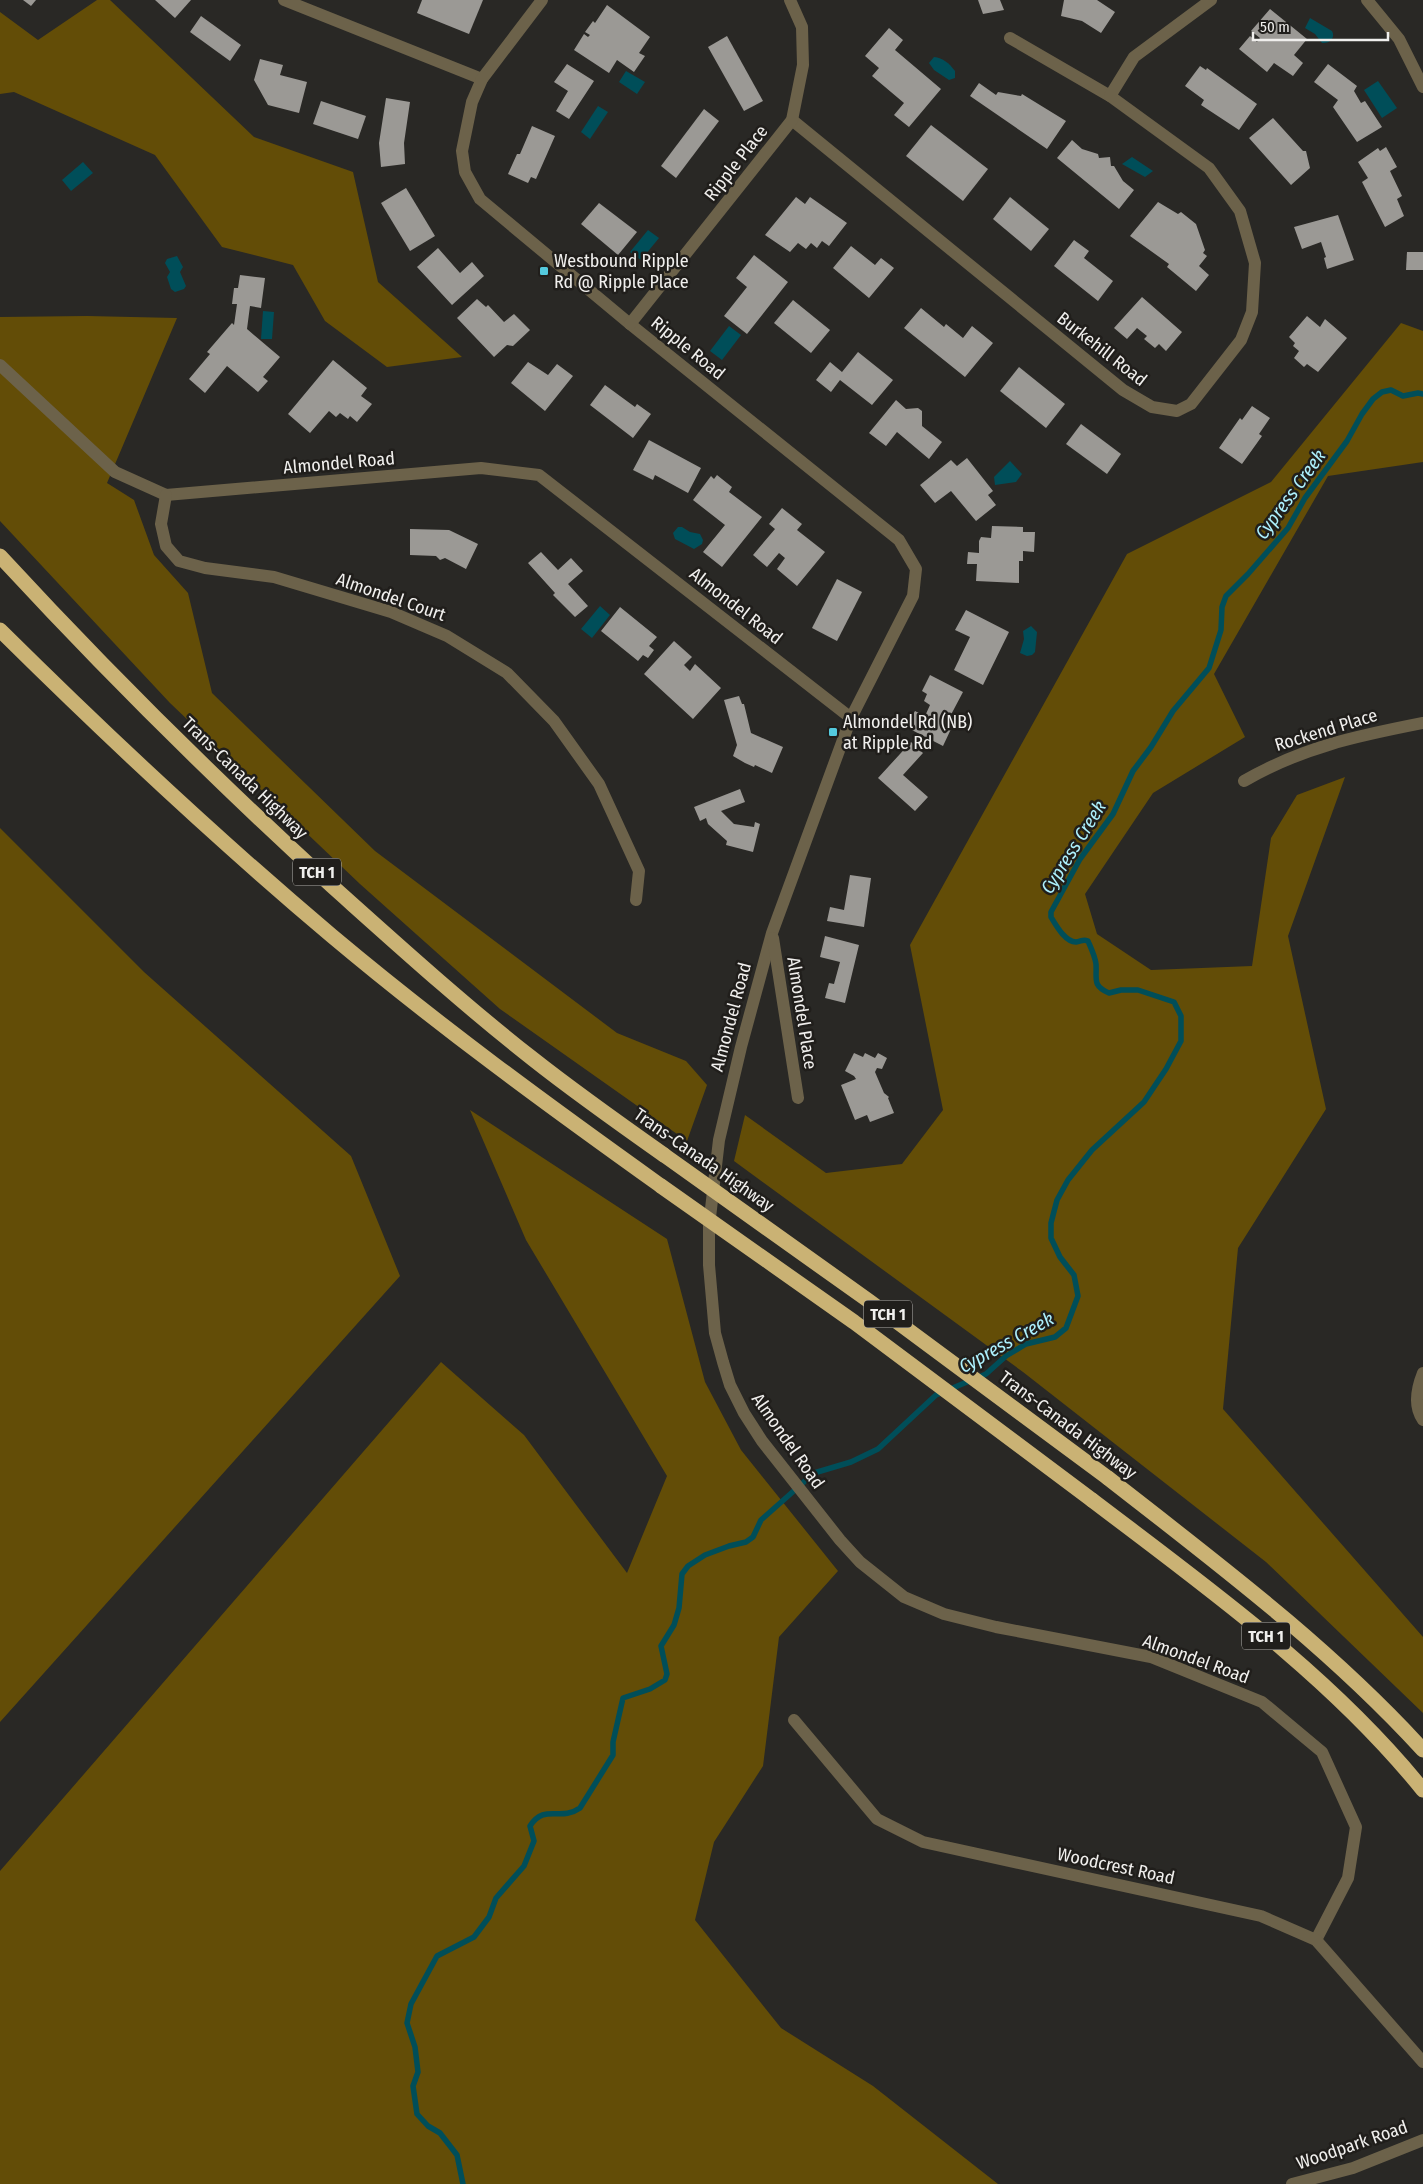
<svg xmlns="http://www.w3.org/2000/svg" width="1423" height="2184" font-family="'Fira Sans Condensed',sans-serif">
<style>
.forest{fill:#634d07}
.water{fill:#004e59}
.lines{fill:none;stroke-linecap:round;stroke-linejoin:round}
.stream{stroke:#004e59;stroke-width:5.5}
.building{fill:#9b9995}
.minor{stroke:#6c624a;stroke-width:12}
.highway{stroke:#cab274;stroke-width:15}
.highway-bridge{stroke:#cab274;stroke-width:15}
.poi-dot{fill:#54cade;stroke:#201e1b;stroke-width:2}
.labels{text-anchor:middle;stroke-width:5;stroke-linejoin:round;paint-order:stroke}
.shield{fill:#201e1b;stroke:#b2b0ae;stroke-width:1}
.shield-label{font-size:16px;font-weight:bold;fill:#f0efed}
.street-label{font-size:18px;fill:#f0efed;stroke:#201e1b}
.poi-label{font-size:18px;fill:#f0efed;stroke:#201e1b;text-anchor:start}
.water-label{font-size:19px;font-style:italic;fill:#adf0fd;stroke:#201e1b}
</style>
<rect width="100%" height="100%" fill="#292825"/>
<g class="forest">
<polygon points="97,0 110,0 254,137 353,172 378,282 462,357 387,367 325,321 293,265 222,247 155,155 14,92 0,94 0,12 38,40"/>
<polygon points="87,316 177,318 107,483 134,500 154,555 188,593 212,693 375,851 617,1033 686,1061 707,1085 687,1141 500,1009 360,884 170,703 0,521 0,317"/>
<polygon points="1401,323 1423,331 1423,462 1328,476 1214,674 1245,737 1153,793 1085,894 1097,934 1151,970 1252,966 1271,838 1297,795 1345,777 1288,936 1326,1109 1238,1248 1223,1409 1423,1637 1423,1713 1266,1562 1023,1372 734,1161 745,1115 826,1173 902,1164 943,1110 910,945 1127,554 1271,482"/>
<polygon points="0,828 144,972 351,1156 400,1276 0,1722"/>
<polygon points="470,1110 667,1239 705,1382 741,1450 838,1571 779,1637 763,1766 714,1842 695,1920 781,2028 873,2086 998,2184 0,2184 0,1871 441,1362 524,1435 627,1573 667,1476 526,1240"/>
</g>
<g class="water">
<path d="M1310,18L1332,31C1336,38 1329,44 1322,43L1315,34L1305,28Z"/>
<path d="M934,57C943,58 949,63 955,71V78L949,80L934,70L929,63Z"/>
<polygon points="626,71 645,82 637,94 619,82"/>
<polygon points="1378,81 1397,108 1382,118 1364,90"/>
<polygon points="598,106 608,112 590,139 581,132"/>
<polygon points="1132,157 1153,171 1145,177 1122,164"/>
<polygon points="83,162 93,173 71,191 62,180"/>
<polygon points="648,230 659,238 641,260 630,252"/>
<polygon points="177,256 183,267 180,272 186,286 184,289 175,292 171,289 167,277 170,272 165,263 167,259"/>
<polygon points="263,311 274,312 272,339 261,339"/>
<polygon points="729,326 741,335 722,360 710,351"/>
<polygon points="1010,461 1022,474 1016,482 995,485 994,477"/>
<polygon points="678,527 682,527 690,532 700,534 703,540 702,544 694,549 675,539 673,533"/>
<polygon points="600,606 610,615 592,638 581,629"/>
<polygon points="1031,626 1037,632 1035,652 1032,655 1027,656 1020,653 1024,639 1023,631"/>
</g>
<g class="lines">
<path class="stream" d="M463,2184L457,2155L440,2133L428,2126L417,2114L413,2086L418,2072L415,2047L407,2023L411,2004L437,1956L474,1937L489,1917L496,1898L524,1866L534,1841L530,1826C545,1803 560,1822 580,1808L613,1755V1742L623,1698L650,1689L665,1680L667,1674L661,1646L674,1625L679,1608L682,1574L688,1566L705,1555L729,1546L746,1542L753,1537L761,1520L814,1473L851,1462L878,1449L936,1395L986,1374L1006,1356L1026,1344L1055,1337L1066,1328L1078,1296L1074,1275L1060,1257L1051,1238V1223L1057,1200L1068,1180L1092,1150L1144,1102L1166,1069L1181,1041V1016L1174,1002L1138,990H1121L1109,993C1092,986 1097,979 1096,964C1095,956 1091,948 1088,941C1083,939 1082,941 1076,942C1065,942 1056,925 1051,917V912L1080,859L1113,814L1133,771L1151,747L1173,711L1209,668L1221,630L1222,607L1226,596L1248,574L1288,528L1305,498L1347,441L1362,414L1373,399L1382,392L1391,390L1403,396L1418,393L1423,394"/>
</g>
<g class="building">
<polygon points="23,0 36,0 31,6"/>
<polygon points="155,0 191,0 175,18"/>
<polygon points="422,0 483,0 469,34 417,13"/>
<polygon points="978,0 1000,0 1004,10 983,14"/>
<polygon points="1064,0 1097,0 1115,12 1101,33 1082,21 1061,16"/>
<polygon points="607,5 650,37 639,53 645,56 634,72 617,60 609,73 574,50 584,34 588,37 590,35 585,32 593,21 595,23"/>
<polygon points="1270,9 1307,39 1294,55 1303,63 1293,76 1274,63 1267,72 1239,49 1250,36 1257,42 1260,38 1251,31"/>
<polygon points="201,16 241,45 230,61 190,32"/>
<polygon points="889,28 903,40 895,50 941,89 909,127 894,115 904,103 872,76 879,68 865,56"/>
<polygon points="727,36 763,101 744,111 708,47"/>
<polygon points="260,59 283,65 280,75 307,82 299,113 268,105 254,80"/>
<polygon points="567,64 594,81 569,119 556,111 568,91 554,82"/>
<polygon points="1328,64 1357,86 1354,91 1361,103 1365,101 1382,127 1357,142 1333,107 1338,100 1314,82"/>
<polygon points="1200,66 1206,70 1207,68 1257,104 1239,130 1201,105 1204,100 1185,86"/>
<polygon points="979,83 996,95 998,92 1021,96 1022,94 1066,121 1047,149 970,96"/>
<polygon points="386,98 410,102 404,143 405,164 381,167 379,143"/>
<polygon points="321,101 366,116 358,139 313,124"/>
<polygon points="704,109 719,121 676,178 661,166"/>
<polygon points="1273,118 1303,151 1306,151 1310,168 1291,185 1249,138"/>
<polygon points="931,125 988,169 963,201 906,156"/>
<polygon points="532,126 555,136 536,179 531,177 528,183 508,174 517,154 520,154"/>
<polygon points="1072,140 1082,149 1098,154 1099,158 1110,157 1111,166 1114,166 1123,181 1134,190 1119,209 1057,158"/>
<polygon points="1386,147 1397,167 1390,171 1402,196 1397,199 1404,216 1385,227 1362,182 1368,178 1358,162 1378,148 1380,151"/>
<polygon points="406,188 435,236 410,251 381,203"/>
<polygon points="796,197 805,204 810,197 847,223 829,246 822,241 817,248 811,243 806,249 798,243 790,252 765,235"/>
<polygon points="1010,197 1049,229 1031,251 993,219"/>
<polygon points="1158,202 1178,214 1181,212 1196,224 1205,250 1203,253 1207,256 1199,266 1209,275 1196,291 1167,267 1169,264 1130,236"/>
<polygon points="599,203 637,232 618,255 581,224"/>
<polygon points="1338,215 1354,260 1327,269 1324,258 1326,257 1321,242 1302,249 1294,227"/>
<polygon points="1074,240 1089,251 1084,258 1113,281 1098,301 1054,266"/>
<polygon points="851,246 875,265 881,258 894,268 869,298 833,268"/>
<polygon points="438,248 460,273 472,262 484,276 452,305 417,267"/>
<polygon points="1407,252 1423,252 1423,270 1406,270"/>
<polygon points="754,255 788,282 747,334 724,316 747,287 736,278"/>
<polygon points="240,275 265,278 261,308 250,306 247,329 280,357 263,377 268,381 258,392 227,366 205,393 189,379 210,354 207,352 232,323 234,325 237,304 232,304 234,288 238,288"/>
<polygon points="1142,297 1182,332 1166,351 1159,344 1155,348 1144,339 1147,336 1137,328 1127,339 1114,328"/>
<polygon points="477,299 486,307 488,305 504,322 514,314 530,330 513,346 507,345 494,357 457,318"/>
<polygon points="793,300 830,330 811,353 774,323"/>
<polygon points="921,308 944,327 946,324 963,338 972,326 993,343 965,377 904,328"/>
<polygon points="1307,316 1320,327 1325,319 1347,338 1318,372 1307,364 1304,367 1294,358 1299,351 1293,346 1295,343 1289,337"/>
<polygon points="858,352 893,380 872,405 840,380 831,392 816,380 830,362 842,372"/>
<polygon points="333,360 367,388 361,396 372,404 357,422 350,416 348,419 340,413 336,417 329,411 310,433 288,414"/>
<polygon points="528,362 548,375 557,364 573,376 545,411 511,383"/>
<polygon points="1019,367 1065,404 1046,428 1000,391"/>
<polygon points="605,385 635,407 637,404 651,414 633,438 590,405"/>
<polygon points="896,400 906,409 918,408 922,411 922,426 942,442 929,459 897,432 886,446 869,433"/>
<polygon points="1252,406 1270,418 1259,434 1262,436 1242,464 1219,448 1240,418 1242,420"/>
<polygon points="1081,424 1121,454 1107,474 1066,444"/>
<polygon points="649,440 701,468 688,493 655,475 653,480 633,470"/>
<polygon points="967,458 993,491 988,495 996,505 976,521 951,491 935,503 920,485 951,460 957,466"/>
<polygon points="717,475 732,487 729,492 762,517 722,567 703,552 725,525 693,500 711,476 714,479"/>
<polygon points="782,508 802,524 797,530 825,552 797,586 777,569 785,558 779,553 767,567 753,555 775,529 769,524"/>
<polygon points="992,526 1023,527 1023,532 1035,532 1034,552 1023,551 1023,561 1019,561 1019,583 976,581 977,564 967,564 968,552 979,553 979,541 981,537 991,538"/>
<polygon points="410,529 449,530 478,544 466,569 445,558 440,560 436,556 410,555"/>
<polygon points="541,552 558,570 571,558 583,571 568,584 588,606 575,617 553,595 555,593 528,563"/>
<polygon points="837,579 862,592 837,641 812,628"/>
<polygon points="620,607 657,637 649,646 654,650 648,658 643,655 638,661 601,631"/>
<polygon points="966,610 1009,632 983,685 954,670 970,637 955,630"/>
<polygon points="674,641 692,657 684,665 690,671 695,664 721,688 693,719 644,674"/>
<polygon points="930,675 963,692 945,726 951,729 943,746 906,727 915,711 925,716 930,705 924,701 927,694 922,691"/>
<polygon points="739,696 742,704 744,704 751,733 783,747 772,773 755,765 754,767 745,763 733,756 737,745 724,700"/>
<polygon points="911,742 923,753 903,775 928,797 915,811 878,778"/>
<polygon points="740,789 745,802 721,811 734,824 754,827 755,822 760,824 753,852 726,845 727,841 708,824 706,818 700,821 694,807"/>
<polygon points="850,875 871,878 864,927 827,921 830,907 844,910"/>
<polygon points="825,936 859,945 845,1003 825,998 829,983 834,984 840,962 820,957"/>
<polygon points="854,1053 863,1057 865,1053 875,1058 878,1053 887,1058 882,1069 877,1068 875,1072 884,1093 889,1097 888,1098 894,1113 870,1122 867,1115 855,1120 841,1085 856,1079 854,1076 845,1071"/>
</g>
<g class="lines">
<g class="minor">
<polyline points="284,0 482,79"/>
<polyline points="542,0 482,79 472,102 462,151 465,172 480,199 630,324 899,540 916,569 913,596 851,718 772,933 741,1047 719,1140 709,1226 709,1265 715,1333 723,1362 730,1385 744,1413 762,1441 840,1540 860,1562 904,1597 944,1614 996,1627 1151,1657 1262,1702 1322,1752 1356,1827 1348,1878 1316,1940"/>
<polyline points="1367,0 1399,39 1423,87"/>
<polyline points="1010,38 1110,96"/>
<polyline points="792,120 1123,390 1152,407 1177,411 1191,404 1241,340 1252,312 1255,263 1240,211 1209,168 1110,96 1134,57 1211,0"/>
<polyline points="630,324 792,120 803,65 802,27 790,0"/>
<polyline points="0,365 115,472 166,495 481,468 539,475 851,718"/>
<polyline points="166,495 161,524 166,546 179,561 205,568 274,577 391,612 447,636 507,673 554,721 599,784 639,871 636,900"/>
<path d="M1244,781C1303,747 1357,736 1423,723"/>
<polyline points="773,938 798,1098"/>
<path d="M1423,1373C1417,1388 1413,1406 1423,1420"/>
<polyline points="794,1720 877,1819 923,1842 1261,1916 1316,1940 1423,2062"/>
<polyline points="1292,2184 1353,2168 1423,2140"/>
</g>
<g class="highway">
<path d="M0,556C106,671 217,781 332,886C398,945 464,1005 533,1059C576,1093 620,1124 664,1155"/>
<path d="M0,630C107,736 217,839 332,936C438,1025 549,1106 661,1186"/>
<path d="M1108,1478C1218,1564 1329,1647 1423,1750"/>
<path d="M1092,1500C1209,1589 1331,1676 1423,1790"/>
</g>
<g class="highway-bridge">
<polyline points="664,1155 869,1301 1108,1478"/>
<polyline points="661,1186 854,1322 1092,1500"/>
</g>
</g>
<g class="poi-dot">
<rect x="539" y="266" width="10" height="10" rx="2.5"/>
<rect x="828" y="727" width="10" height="10" rx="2.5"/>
</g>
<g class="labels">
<g class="shield">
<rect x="293" y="858.5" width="48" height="27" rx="4"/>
<rect x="864" y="1300.5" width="48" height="27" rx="4"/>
<rect x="1242" y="1622.5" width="48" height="27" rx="4"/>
</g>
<g class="shield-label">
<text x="317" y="878">TCH 1</text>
<text x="888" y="1320">TCH 1</text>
<text x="1266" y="1642">TCH 1</text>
</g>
<g class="street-label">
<text transform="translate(736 163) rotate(-52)" y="6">Ripple Place</text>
<text transform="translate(688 348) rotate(39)" y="6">Ripple Road</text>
<text transform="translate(1102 349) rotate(38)" y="6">Burkehill Road</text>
<text transform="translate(339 463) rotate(-5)" y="6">Almondel Road</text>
<text transform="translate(391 597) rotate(19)" y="6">Almondel Court</text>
<text transform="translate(736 606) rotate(38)" y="6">Almondel Road</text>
<text transform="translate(1326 730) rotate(-17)" y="6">Rockend Place</text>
<text transform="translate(245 778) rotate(44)" y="6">Trans-Canada Highway</text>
<text transform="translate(802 1013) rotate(81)" y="6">Almondel Place</text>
<text transform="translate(731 1017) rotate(-75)" y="6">Almondel Road</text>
<text transform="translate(704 1160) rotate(35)" y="6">Trans-Canada Highway</text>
<text transform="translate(1068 1425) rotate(37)" y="6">Trans-Canada Highway</text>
<text transform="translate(788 1441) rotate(55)" y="6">Almondel Road</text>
<text transform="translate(1196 1659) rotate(20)" y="6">Almondel Road</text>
<text transform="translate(1116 1866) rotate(12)" y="6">Woodcrest Road</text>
<text transform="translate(1352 2145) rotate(-19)" y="6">Woodpark Road</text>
</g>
<g class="poi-label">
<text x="554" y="267">Westbound Ripple<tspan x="554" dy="21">Rd @ Ripple Place</tspan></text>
<text x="843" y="728">Almondel Rd (NB)<tspan x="843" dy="21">at Ripple Rd</tspan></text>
</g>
<g class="water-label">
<text transform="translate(1290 494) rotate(-54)" y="7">Cypress Creek</text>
<text transform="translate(1073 847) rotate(-58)" y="7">Cypress Creek</text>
<text transform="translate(1006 1342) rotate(-29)" y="7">Cypress Creek</text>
</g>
</g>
<path d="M1253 32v8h135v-8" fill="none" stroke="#f0efed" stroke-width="2.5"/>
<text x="1260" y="32" font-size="15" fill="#f0efed" stroke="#201e1b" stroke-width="4" paint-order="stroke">50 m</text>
</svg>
